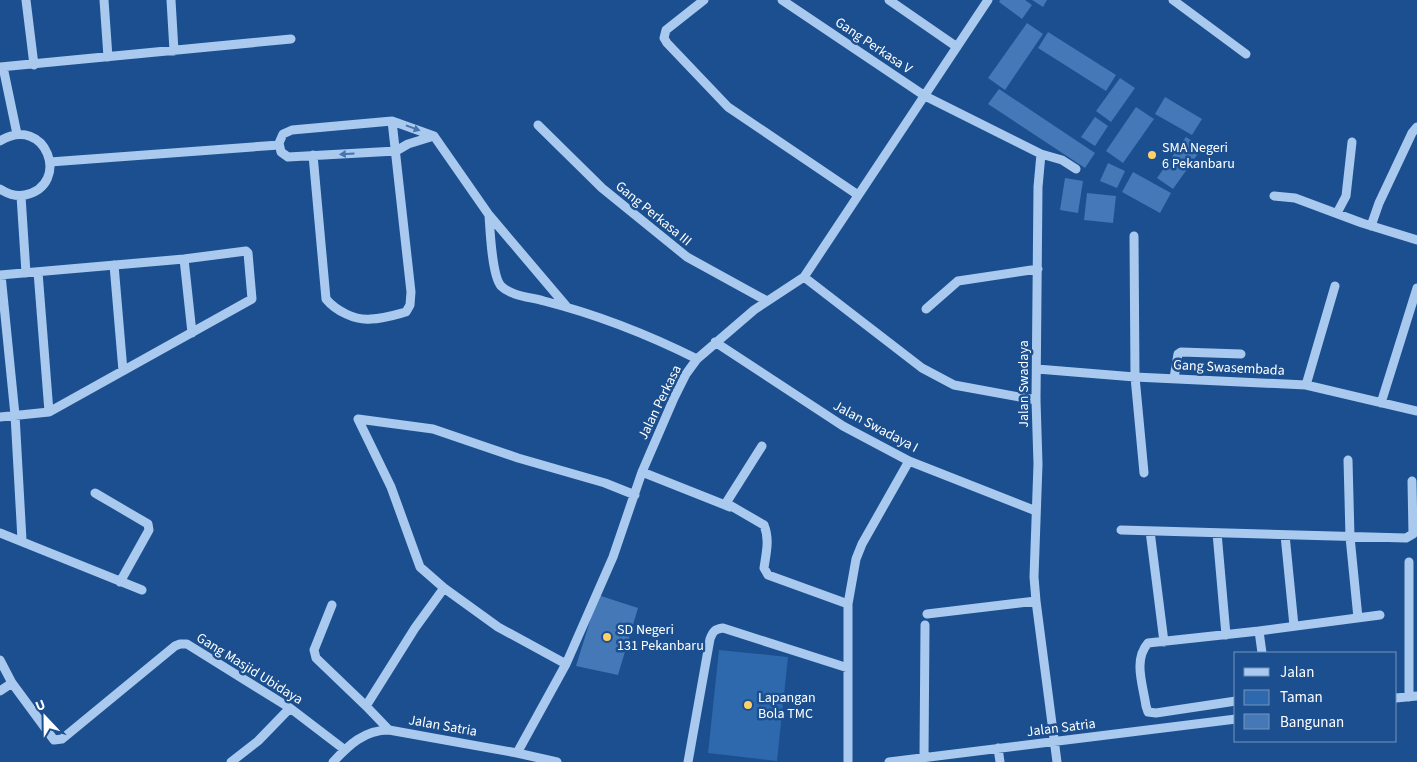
<svg xmlns="http://www.w3.org/2000/svg" width="1417" height="762" font-family="'Source Sans 3',sans-serif">
	<style>
		.green { fill: #2e69ad }
		.building { fill: #4478b7 }
		.lines { fill: none; stroke-linecap: round; stroke-linejoin: round }
		.minor { stroke: #a9c9ee; stroke-width: 9 }
		.oneway { fill: #4674ac }
		.poi-dot { fill: #ffd166; stroke: #1b4f8f; stroke-width: 2 }
		.labels { text-anchor: middle; stroke-width: 5; stroke-linejoin: round; paint-order: stroke }
		.street-label { font-size: 14px; fill: #fff; stroke: #1b4f8f }
		.poi-label { font-size: 14px; fill: #fff; stroke: #1b4f8f; text-anchor: start }
	</style>
	<rect width="100%" height="100%" fill="#1b4f8f"/>
	<path class="green" d="M719 650 788 657 777 761 708 753Z"/>
	<path class="building" d="M1000 0H1025L1032 5 1022 19 999 2Z
		M1032 0H1047L1043 7Z
		M1027 23 1043 34 1005 90 988 78Z
		M1048 32 1116 75 1106 91 1038 48Z
		M1120 78 1135 88 1111 122 1096 111Z
		M999 89 1095 153 1085 168 988 104Z
		M1165 97 1202 119 1192 135 1155 114Z
		M1136 107 1154 119 1123 163 1106 151Z
		M1095 117 1108 126 1095 146 1081 137Z
		M1186 137 1202 148 1173 189 1157 178Z
		M1108 163 1125 171 1117 188 1100 181Z
		M1133 172 1171 193 1160 213 1122 192Z
		M1065 178 1083 181 1078 213 1060 210Z
		M1087 193 1116 196 1113 223 1084 220Z
		M598 595 638 608 618 675 576 666Z"/>
	<g class="lines">
		<path class="minor" d="M26 0 34 65
			M104 0 108 57
			M171 0 174 51
			M704 0 666 30 664 38 667 43 728 107 858 195
			M782 0 925 96 1041 154 1038 187 1036 400 1038 464 1034 577 1036 601 1057 762
			M889 0 957 47
			M1173 0 1246 54
			M0 67 291 39
			M3 67 17 134
			M538 125 602 188 687 257 767 301
			M434 136 408 144 396 151 288 157 281 152 279 143 283 134 292 130 392 121 434 136 489 215 567 307
			M0 141C46 113 72 185 25 195 16 197 8 194 0 189
			M1041 154 1062 160 1076 169
			M313 155 326 299C336 311 356 321 371 319 383 319 395 315 406 312L410 305 411 292 392 121
			M50 162 279 145
			M21 196 26 273
			M1274 196 1295 198 1362 223 1417 240
			M1337 213 1346 196 1352 142
			M489 215C490 230 492 276 501 286 511 296 530 297 544 301 595 314 649 335 697 359
			M1371 226 1379 203 1412 133 1417 127
			M1134 236 1135 377 1144 473
			M184 259 192 333
			M114 265 123 371
			M38 272 49 412
			M0 275 184 259 246 251 248 253 252 299 49 412 0 417
			M1 275 15 415 22 540
			M804 277 922 368 954 385 1036 400
			M926 309 958 281 1038 269
			M715 342 843 426 909 461 1036 511
			M1037 369 1135 377 1306 385 1417 411
			M1174 378 1178 354 1181 352 1241 354
			M1306 385 1335 286
			M1381 403 1417 288
			M358 419 391 487 420 567 444 588 498 627 566 664
			M358 419 433 429 518 458 605 483 635 495
			M762 446 726 503 764 525C770 540 766 553 764 568L768 575 848 604
			M1348 460 1350 537 1358 618
			M642 472 730 507
			M95 493 148 524 149 530 120 582
			M1121 530 1406 538 1413 534 1412 481
			M1150 531 1164 642
			M0 533 142 590
			M1217 533 1226 635
			M1285 535 1294 626
			M1409 562V697
			M332 605 314 650 316 658 366 706
			M927 614 1036 601
			M1259 631 1380 615
			M0 660 12 683 54 740 62 739 175 646 180 644H187L290 708 345 750
			M0 691 12 683
			M1396 698 1417 696
			M1236 701 1156 713 1148 712 1146 706C1143 685 1133 660 1148 643L1259 631 1262 653
			M389 730 366 706 415 628 444 588
			M998 748 1000 762
			M517 753 566 664 613 557 642 472 674 398 686 374 697 359 754 310 804 277 988 0
			M924 757 925 625
			M231 762 258 741 290 708
			M333 762C349 745 364 730 389 730L517 753 557 762
			M688 762 710 639C713 631 715 629 723 628L848 668
			M848 762V604L856 559 862 544 909 461
			M889 762 1236 719"/>
	</g>
	<defs><path id="oneway-solid" d="M-6-.8H1V-3.2L6.5 0L1 3.2V.8H-6Z" transform="scale(1.25)"/></defs>
	<g class="oneway">
		<use href="#oneway-solid" transform="translate(413 128) rotate(20)"/>
		<use href="#oneway-solid" transform="translate(347 154) rotate(177)"/>
	</g>
	<g class="poi-dot">
		<circle cx="1152" cy="155" r="5"/>
		<circle cx="607" cy="637" r="5"/>
		<circle cx="748" cy="705" r="5"/>
	</g>
	<g class="labels">
		<g class="street-label">
			<text transform="translate(874 45) rotate(34)" y="5">Gang Perkasa V</text>
			<text transform="translate(654 213) rotate(39)" y="5">Gang Perkasa III</text>
			<text transform="translate(1229 367) rotate(3)" y="5">Gang Swasembada</text>
			<text transform="translate(1023 384) rotate(-90)" y="5">Jalan Swadaya</text>
			<text transform="translate(659 402) rotate(-64)" y="5">Jalan Perkasa</text>
			<text transform="translate(876 426) rotate(28)" y="5">Jalan Swadaya I</text>
			<text transform="translate(250 668) rotate(32)" y="5">Gang Masjid Ubidaya</text>
			<text transform="translate(443 725) rotate(10)" y="5">Jalan Satria</text>
			<text transform="translate(1061 727) rotate(-7)" y="5">Jalan Satria</text>
		</g>
		<g class="poi-label">
			<text x="1162" y="152">SMA Negeri<tspan x="1162" dy="16">6 Pekanbaru</tspan></text>
			<text x="617" y="634">SD Negeri<tspan x="617" dy="16">131 Pekanbaru</tspan></text>
			<text x="758" y="702">Lapangan<tspan x="758" dy="16">Bola TMC</tspan></text>
		</g>
	</g>
	<rect x="1234" y="652" width="162" height="90" fill="#1b4f8f" stroke="#7695bc"/>
	<rect x="1244" y="668" width="25" height="8" fill="#a9c9ee" stroke="#7695bc"/>
	<text x="1280" y="677" font-size="15" fill="#ffffff">Jalan</text>
	<rect x="1244" y="690" width="25" height="15" fill="#2e69ad" stroke="#7695bc"/>
	<text x="1280" y="702" font-size="15" fill="#ffffff">Taman</text>
	<rect x="1244" y="714" width="25" height="15" fill="#4478b7" stroke="#7695bc"/>
	<text x="1280" y="727" font-size="15" fill="#ffffff">Bangunan</text>
	<g transform="translate(45 717) rotate(338)" stroke="#1b4f8f" stroke-width="4" paint-order="stroke">
	<path d="M0-4L9 19L0 12L-9 19Z" fill="#ffffff"/>
	<text y="-8" font-size="14" font-weight="bold" text-anchor="middle" fill="#ffffff">U</text>
	</g>
</svg>
